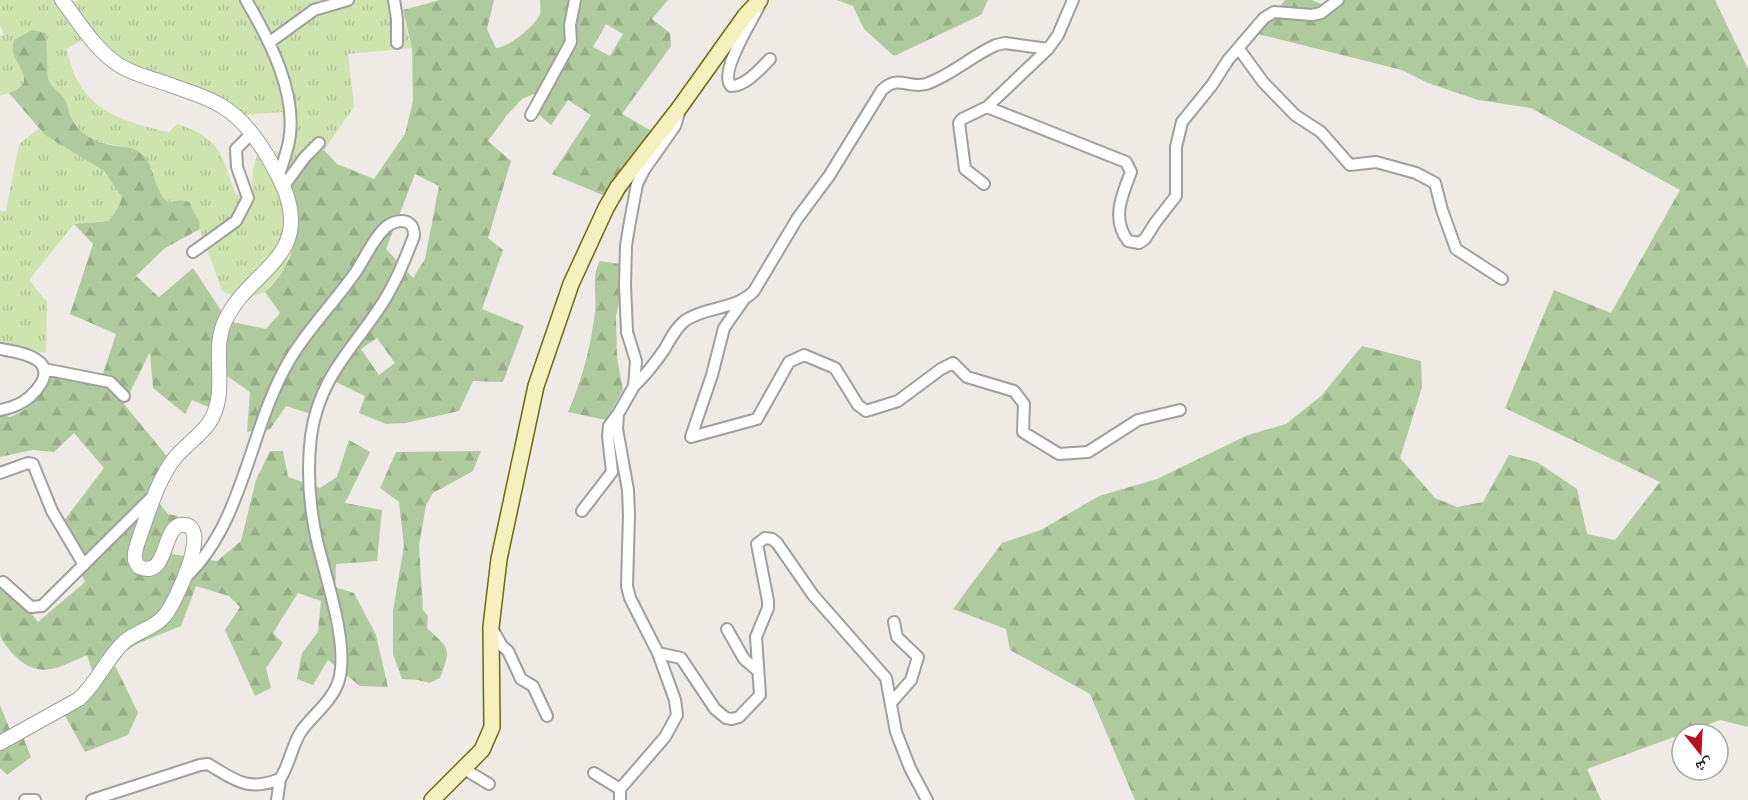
<svg xmlns="http://www.w3.org/2000/svg" width="1748" height="800" font-family="Commissioner,'Noto Naskh Arabic',sans-serif">
	<style>
		.grass { fill: url(#grass-tufts); fill-rule: evenodd }
		.forest { fill: url(#forest-firs); fill-rule: evenodd }
		.lines { fill: none; stroke-linecap: round; stroke-linejoin: round }
		.minor-casing { stroke: #9f9f9f; stroke-width: 14 }
		.tertiary-casing { stroke: #9f9f9f; stroke-width: 16 }
		.secondary-casing { stroke: #6a6b0f; stroke-width: 18 }
		.minor { stroke: #fff; stroke-width: 10 }
		.tertiary { stroke: #fff; stroke-width: 14 }
		.secondary { stroke: #f4f1be; stroke-width: 15 }
	</style>
	<defs>
		<pattern id="grass-tufts" width="24" height="20" patternUnits="userSpaceOnUse" patternTransform="scale(1.5)"><rect width="24" height="20" fill="#cee4af"/><path d="M3 7l-1-3M5 7V3M7 7l1-3M15 17l-1-3M17 17v-4M19 17l1-3" fill="none" stroke="#b0c396"/></pattern>
		<pattern id="forest-firs" width="22" height="20" patternUnits="userSpaceOnUse" patternTransform="scale(1.5)"><rect width="22" height="20" fill="#afca9d"/><path d="M5 1l3.5 6h-7zM16 11l3.5 6h-7z" fill="#96ad87"/></pattern>
	</defs>
	<rect width="100%" height="100%" fill="#eeeae5"/>
	<path class="grass" d="M0 0H67L71 3 78 0H398L412 48 348 54 354 107 324 150 312 156 293 178 289 194 294 238 285 268 265 292 241 300 222 291 200 229 199 221 189 202 182 200 168 202 158 192 152 169 138 151 93 140 81 134 56 90 50 86 48 79 46 33 19 63C31 85 20 90 0 96V36L4 35 0 25ZM90 36 128 68 241 115 282 112 289 151 258 152 253 169 252 192 236 195C221 154 222 139 177 124L169 132C136 125 99 116 80 85 73 75 70 60 66 49Z
		M38 129 104 171 122 197C121 203 114 215 109 221L74 224 29 280 47 302 46 353 0 345V211H6L19 144Z"/>
	<path class="forest" d="M440 0H494L487 29 496 48C507 48 536 26 540 14 541 11 540 4 540 0H668L652 19 670 33 671 46 622 114 660 136 620 202 552 174 591 115 568 100 551 125 538 114 544 90 522 99 507 115 488 141 511 161 488 238 503 250 482 309 524 326 503 382 473 381 459 411 406 423 386 424 359 413 365 396 336 382 320 417 286 406 270 429 247 432 250 392 227 376 218 411 192 400 185 414 153 388 150 352 124 404 175 466 157 500 168 514 178 516 172 554 217 561 241 541 256 480 270 451H283L288 477 320 488 337 477 349 440 370 452 345 503 382 510 377 561 336 564 335 587 354 593 376 635 388 687 360 686 328 660 313 685 297 679 302 653 318 632 321 601 298 593 273 633 283 643 266 668 271 688 255 696 225 630 240 607 229 596 196 586 181 626 139 643 112 659 138 713 128 735 85 752 63 712 96 683 87 655C58 668 38 681 12 653 8 647 1 641 0 634 0 619 0 602 0 587L18 596 38 622 85 582 60 526 104 468 74 433 54 452 32 450 0 457V414L10 417C33 408 46 392 51 368L103 374 116 334 70 314 93 244 74 224 109 221C114 215 121 203 122 197L104 171 45 135 9 93C36 82 20 72 14 55 12 50 13 45 14 40L32 30 46 33 48 79C51 88 60 91 65 100 68 105 68 112 71 117 79 134 93 141 111 145 119 147 131 147 138 151 157 163 151 189 168 202L182 200 189 202 199 221 200 229 165 248 136 276 159 297 193 268 228 321 266 329 280 313 265 292C280 278 292 260 294 239 296 208 279 195 302 168 309 160 314 154 324 150L337 164 374 179 405 134 413 101 412 48 403 10ZM606 24 623 34 610 56 593 47ZM415 174 439 186 425 259 413 278 386 249ZM377 338 395 363 379 375 361 349Z
		M837 0H988L981 15 894 56 864 29 853 6Z
		M1285 0H1311L1324 5 1339 0H1715L1748 69V727L1720 720 1587 769 1601 800H1135L1090 694 1010 650 1006 629 953 609 1002 543 1041 530 1099 496 1157 479 1248 435 1286 424 1321 396 1362 346 1421 361 1422 387 1400 458 1435 498 1457 507 1483 502 1509 455 1537 462 1577 489 1587 534 1615 540 1660 482 1505 408 1554 290 1611 313 1680 190 1531 108 1478 100 1428 83 1402 70 1258 34Z
		M600 261 627 265 616 316 617 357 623 390 606 420 568 412C582 380 591 346 595 312 597 294 591 276 600 261Z
		M481 451 473 471 433 493 426 505 419 546 423 610 428 616 427 628C449 649 452 647 440 678L429 683 418 680 402 679 393 654V611L404 546 399 502 380 488 396 452Z
		M0 705 14 740 23 737 31 757 7 775 0 768Z"/>
	<g class="lines">
		<g class="minor-casing">
			<path id="minor" d="M246 0C269 39 298 94 289 141 287 153 282 166 278 177
				M394 0 397 19V43
				M759 6C752 21 718 73 731 86 746 86 760 69 770 59
				M270 42 314 10 348 0
				M1239 49 1263 82 1295 115 1321 132 1350 165 1376 162 1416 173 1435 183 1442 210 1456 249 1502 279
				M987 107 1126 162 1131 172C1122 195 1111 219 1128 241L1139 243 1145 239 1155 223 1176 196V147L1182 122 1212 85 1228 60 1264 18 1274 12 1312 15 1321 13 1338 0
				M531 115 571 42 570 25 575 0
				M984 184 965 169 959 123 962 119 987 107 1048 49 1058 35 1073 0
				M283 187 305 157 319 143
				M193 252 236 221 248 198 237 167 236 149 252 133
				M745 298 724 328 712 375 691 437 757 419 789 362 804 355 835 368 858 405 866 411 898 401 941 369 953 363 967 377 1014 391 1024 404 1023 432 1059 454 1088 452 1138 420 1180 410
				M0 349C11 351 27 353 37 360 57 373 32 398 19 404 13 407 6 409 0 410
				M44 369 110 382 124 396
				M634 386C646 375 655 363 664 350 670 340 676 327 686 320 707 306 736 310 754 291L797 219 829 176 882 90C899 74 907 89 926 84 952 75 971 56 996 45L1005 43 1048 49
				M0 473 28 463 33 464 52 511 84 565
				M582 511 612 472 608 436 609 426 618 414
				M3 582 31 607 42 606 153 496
				M727 629 744 659 758 671
				M493 630 502 646 508 651 521 679 533 686 547 716
				M658 653 681 658 715 709 726 718 732 719 739 717 760 695 756 637 768 608V601L757 544 765 538 772 539 777 543 813 595 886 678 896 732 910 768 927 800
				M891 703 911 680 918 657 897 637 894 622
				M464 769 489 784
				M594 773 620 789
				M25 800H35
				M92 800 200 765 208 764C235 780 247 792 280 779 290 764 292 744 302 730 314 714 331 702 338 683 351 646 324 574 316 536 309 503 307 470 311 436 319 380 348 354 378 310 394 287 404 262 414 236 414 232 414 227 410 224 403 218 391 222 385 228 372 240 365 259 355 273 334 303 307 330 289 361 249 429 244 523 185 578
				M277 800 280 779
				M620 800V789L665 737 677 715 675 700 658 653 630 598 627 586 629 515 628 490 617 429 618 414 634 386 636 361 627 332 625 285 626 246 629 227 637 184 644 170 675 126 679 113"/>
		</g>
		<g class="tertiary-casing">
			<path id="tertiary" d="M0 743 79 699C97 683 106 659 124 642 137 631 156 628 166 614 175 602 211 528 185 525 160 521 171 580 139 567 136 563 134 560 135 555 135 548 139 540 141 533 150 508 158 480 174 459 184 446 200 436 209 423 230 392 210 353 225 321 248 270 314 258 283 186 269 156 249 121 220 105 203 95 183 90 165 83 150 78 132 74 119 65 95 50 79 22 62 0"/>
		</g>
		<g class="secondary-casing">
			<path id="secondary" d="M432 800 482 750 492 727 491 627 499 559 536 386 571 284 606 208 618 187 680 107 745 16 760 0"/>
		</g>
		<use href="#minor" class="minor"/>
		<use href="#tertiary" class="tertiary"/>
		<use href="#secondary" class="secondary"/>
	</g>
	<g transform="translate(1700 752) rotate(162)"><circle r="28" fill="#ffffff" stroke="#a5a5a5" stroke-width="1.5"/>
	<path d="M0-4.5L10 22L0 15L-10 22Z" fill="#ba1222"/>
	<text y="-9" font-size="16" font-weight="bold" text-anchor="middle" fill="#1e1e1e">ش</text>
	</g>
</svg>
